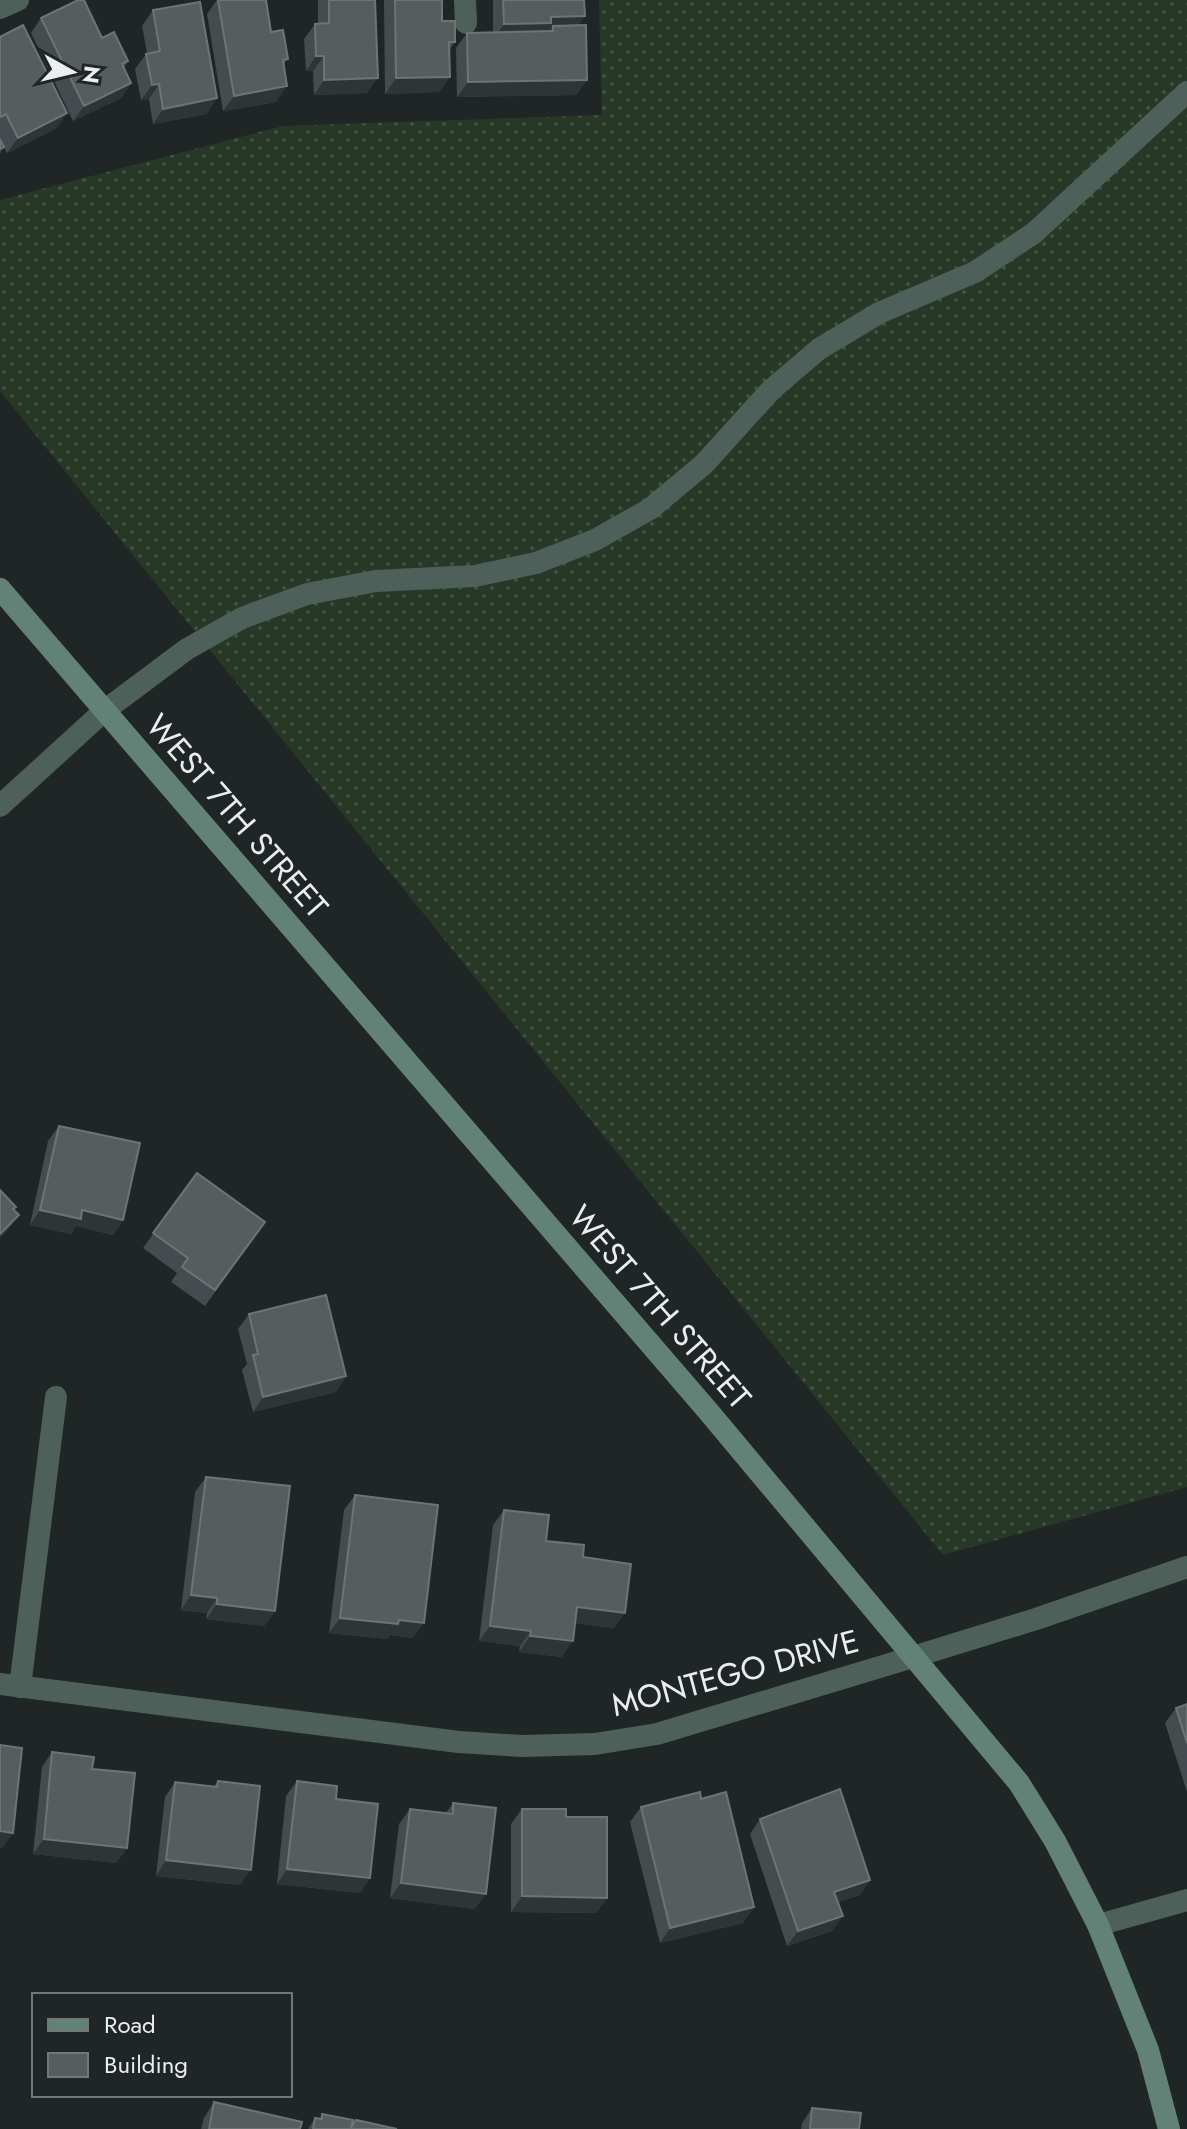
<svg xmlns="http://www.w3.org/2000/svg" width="1187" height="2129" font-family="Jost,sans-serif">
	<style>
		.grass { fill: url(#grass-dots) }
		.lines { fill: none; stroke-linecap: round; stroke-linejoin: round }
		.service { stroke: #4d615a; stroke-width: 22 }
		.minor { stroke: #4d615a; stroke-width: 22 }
		.tertiary { stroke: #4d615a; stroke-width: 22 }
		.secondary { stroke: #638277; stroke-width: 22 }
		.wall { fill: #454b4e }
		.shaded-wall { fill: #2f3537 }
		.building { fill: #575d5f; stroke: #6e7476; stroke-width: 2 }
		.labels { text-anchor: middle; stroke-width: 6; stroke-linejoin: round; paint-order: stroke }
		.street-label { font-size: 32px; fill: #eaeeee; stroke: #202626 }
	</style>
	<defs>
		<pattern id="grass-dots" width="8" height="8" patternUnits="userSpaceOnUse" patternTransform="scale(2)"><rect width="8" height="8" fill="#273827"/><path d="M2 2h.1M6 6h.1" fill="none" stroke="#465547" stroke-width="1.8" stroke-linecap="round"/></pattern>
	</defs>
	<rect width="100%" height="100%" fill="#202626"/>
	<path class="grass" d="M599 0H1187V1487L943 1555 0 391V200L283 126 602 115Z"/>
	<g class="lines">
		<path class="service" d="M465 0 466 23
			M0 8 18 0
			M104 711 187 649 242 618 307 594 376 581 475 576 536 563 595 540 650 509 704 464 771 390 819 349 879 313 975 272 1034 233 1187 92"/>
		<path class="minor" d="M0 806 104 711
			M0 1684 459 1742 522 1746 595 1744 657 1734 913 1657
			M20 1687 56 1397
			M1098 1925 1187 1900"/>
		<path class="tertiary" d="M913 1657 1036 1619 1187 1567"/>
		<path class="secondary" d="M0 589 708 1411 1019 1783 1055 1841 1098 1925 1148 2050 1169 2129"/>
	</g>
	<path class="wall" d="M217 0H266L271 32 288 59 283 65 276 102 223 111 207 14Z
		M318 0H375L367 93 314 95 313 71H306L304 39 315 24H318Z
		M384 0H442V21L455 42 449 50 450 77 439 92 385 94Z
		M493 0H584L585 16 578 25 587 80 576 95 457 97 456 48 467 33 493 32Z
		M153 10 207 114 153 124 149 99 141 100 135 69 147 53 142 26Z
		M41 18 102 38 128 61 124 68 131 83 121 98 73 121 31 33Z
		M0 37 57 128 7 153 3 146 4 147 0 153Z
		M59 1126 123 1220 113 1235 76 1226 71 1234 30 1225 48 1141Z
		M197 1173 265 1222 205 1306 171 1282 177 1273 143 1248Z
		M249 1314 346 1376 336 1392 253 1412 242 1370 247 1364 238 1329Z
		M206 1477 275 1611 264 1626 206 1619 207 1613 181 1610 195 1492Z
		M355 1495 413 1638 390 1635 387 1639 329 1633 344 1510Z
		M504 1510 546 1541 583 1557 614 1628 575 1623 562 1657 519 1652 520 1646 479 1641 493 1525Z
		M1187 1704V1792L1165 1723 1176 1708Z
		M52 1752 92 1769 127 1848 116 1863 33 1854 42 1767Z
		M218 1781 240 1885 156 1876 165 1797 175 1782 214 1786Z
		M297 1781 336 1799 370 1878 360 1893 277 1884 286 1796Z
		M701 1799 743 1923 660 1943 630 1822 641 1807Z
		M453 1803 475 1909 390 1898 399 1824 410 1809 446 1813Z
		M522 1809 566 1817 607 1898 596 1913 511 1912V1824Z
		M760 1819 870 1880 860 1895 838 1902 832 1931 787 1946 750 1834Z
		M214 2102 300 2129H201L204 2118Z
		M812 2108 859 2129H801L802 2123Z
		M322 2114 352 2125 397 2129H308L315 2118 319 2119Z"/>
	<path class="shaded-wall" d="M585 16 574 31 553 26 549 32 493 39 504 24 551 17Z
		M316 56H324L313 71H306Z
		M450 77 439 92 385 94 396 78Z
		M378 78 367 93 314 95 324 80Z
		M587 80 576 95 457 97 468 82Z
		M131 83 121 98 73 121 84 106Z
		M159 84 149 99 141 100 152 85Z
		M287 86 276 102 223 111 234 96Z
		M217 98 207 114 153 124 163 109Z
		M67 113 57 128 7 153 18 138Z
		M40 1210H82L123 1220 113 1235 76 1226 71 1234 30 1225Z
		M19 1215 8 1230 0 1238V1234Z
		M346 1376 336 1392 253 1412 263 1397Z
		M191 1595 217 1598 207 1613 181 1610Z
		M217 1604 275 1611 264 1626 206 1619Z
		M577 1607 625 1613 614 1628 566 1622Z
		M340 1618 399 1620 424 1623 413 1638 390 1635 387 1639 329 1633Z
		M490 1626 531 1631 520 1646 479 1641Z
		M530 1636 573 1641 562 1657 519 1652Z
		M0 1831 13 1833 2 1848H0Z
		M44 1839 127 1848 116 1863 33 1854Z
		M166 1860 251 1870 240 1885 156 1876Z
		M287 1869 370 1878 360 1893 277 1884Z
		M870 1880 860 1895 824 1907 834 1892Z
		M401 1883 486 1894 475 1909 390 1898Z
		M522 1896 607 1898 596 1913 511 1912Z
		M754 1907 743 1923 660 1943 670 1928Z
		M843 1916 832 1931 787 1946 798 1931Z"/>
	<path class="building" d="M78 0H84L102 38 114 32 128 61 122 64 131 83 84 106 41 18Z
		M218 0H266L271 32 283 30 288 59 283 60 287 86 234 96Z
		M329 0H375L378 78 324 80V56H316L315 24 329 23Z
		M395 0H442V21H455V42H449L450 77 396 78Z
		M503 0H584L585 16 551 17V23L504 24Z
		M200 2 217 98 163 109 159 84 152 85 146 54 160 51 153 10Z
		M23 25 67 113 18 138 6 114 1 117 0 115V37Z
		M586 25 587 80 468 82 467 33 553 31V26Z
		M0 139 4 147 0 149Z
		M59 1126 140 1143 123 1220 82 1210 81 1219 40 1210Z
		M197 1173 265 1222 215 1290 182 1267 188 1258 153 1233Z
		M0 1190 16 1207 13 1209 19 1215 0 1234Z
		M326 1295 346 1376 263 1397 253 1355 258 1354 249 1314Z
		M206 1477 290 1486 275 1611 217 1604V1598L191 1595Z
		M355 1495 438 1505 424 1623 399 1620 398 1624 340 1618Z
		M504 1510 549 1515 546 1541 584 1545 583 1557 631 1564 625 1613 577 1607 573 1641 530 1636 531 1631 490 1626Z
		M1187 1704V1743L1176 1708Z
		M0 1745 22 1748 13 1833 0 1831Z
		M52 1752 94 1757 92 1769 135 1773 127 1848 44 1839Z
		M218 1781 260 1786 251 1870 166 1860 175 1782 217 1787Z
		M297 1781 337 1786 336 1799 378 1804 370 1878 287 1869Z
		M840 1789 870 1880 834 1892 843 1916 798 1931 760 1819Z
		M700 1792 701 1799 726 1792 754 1907 670 1928 641 1807Z
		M453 1803 496 1808 486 1894 401 1883 410 1809 453 1814Z
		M522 1809H566V1817H607V1898L522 1896Z
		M214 2102 302 2122 300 2129H209Z
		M812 2108 861 2113 859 2129H810Z
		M322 2114 353 2120 351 2128 356 2120 397 2129H313L315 2118 322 2119Z"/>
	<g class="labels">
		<g class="street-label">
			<text transform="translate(237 816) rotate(49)" y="11">WEST 7TH STREET</text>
			<text transform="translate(660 1307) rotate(49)" y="11">WEST 7TH STREET</text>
			<text transform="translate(735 1673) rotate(-15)" y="11">MONTEGO DRIVE</text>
		</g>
	</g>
	<rect x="32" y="1993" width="260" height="104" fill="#202626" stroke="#717676" stroke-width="2"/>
	<rect x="48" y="2019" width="40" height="12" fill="#638277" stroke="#717676" stroke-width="2"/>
	<text x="104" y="2033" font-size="24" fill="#eaeeee">Road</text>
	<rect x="48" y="2053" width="40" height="24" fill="#575d5f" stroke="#717676" stroke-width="2"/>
	<text x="104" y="2073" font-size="24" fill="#eaeeee">Building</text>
	<g transform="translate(72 72) rotate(98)" stroke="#202626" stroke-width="6" paint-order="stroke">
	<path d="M0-6L14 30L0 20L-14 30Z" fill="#eaeeee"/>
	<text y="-12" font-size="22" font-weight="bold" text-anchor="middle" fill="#eaeeee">N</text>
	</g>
</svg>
